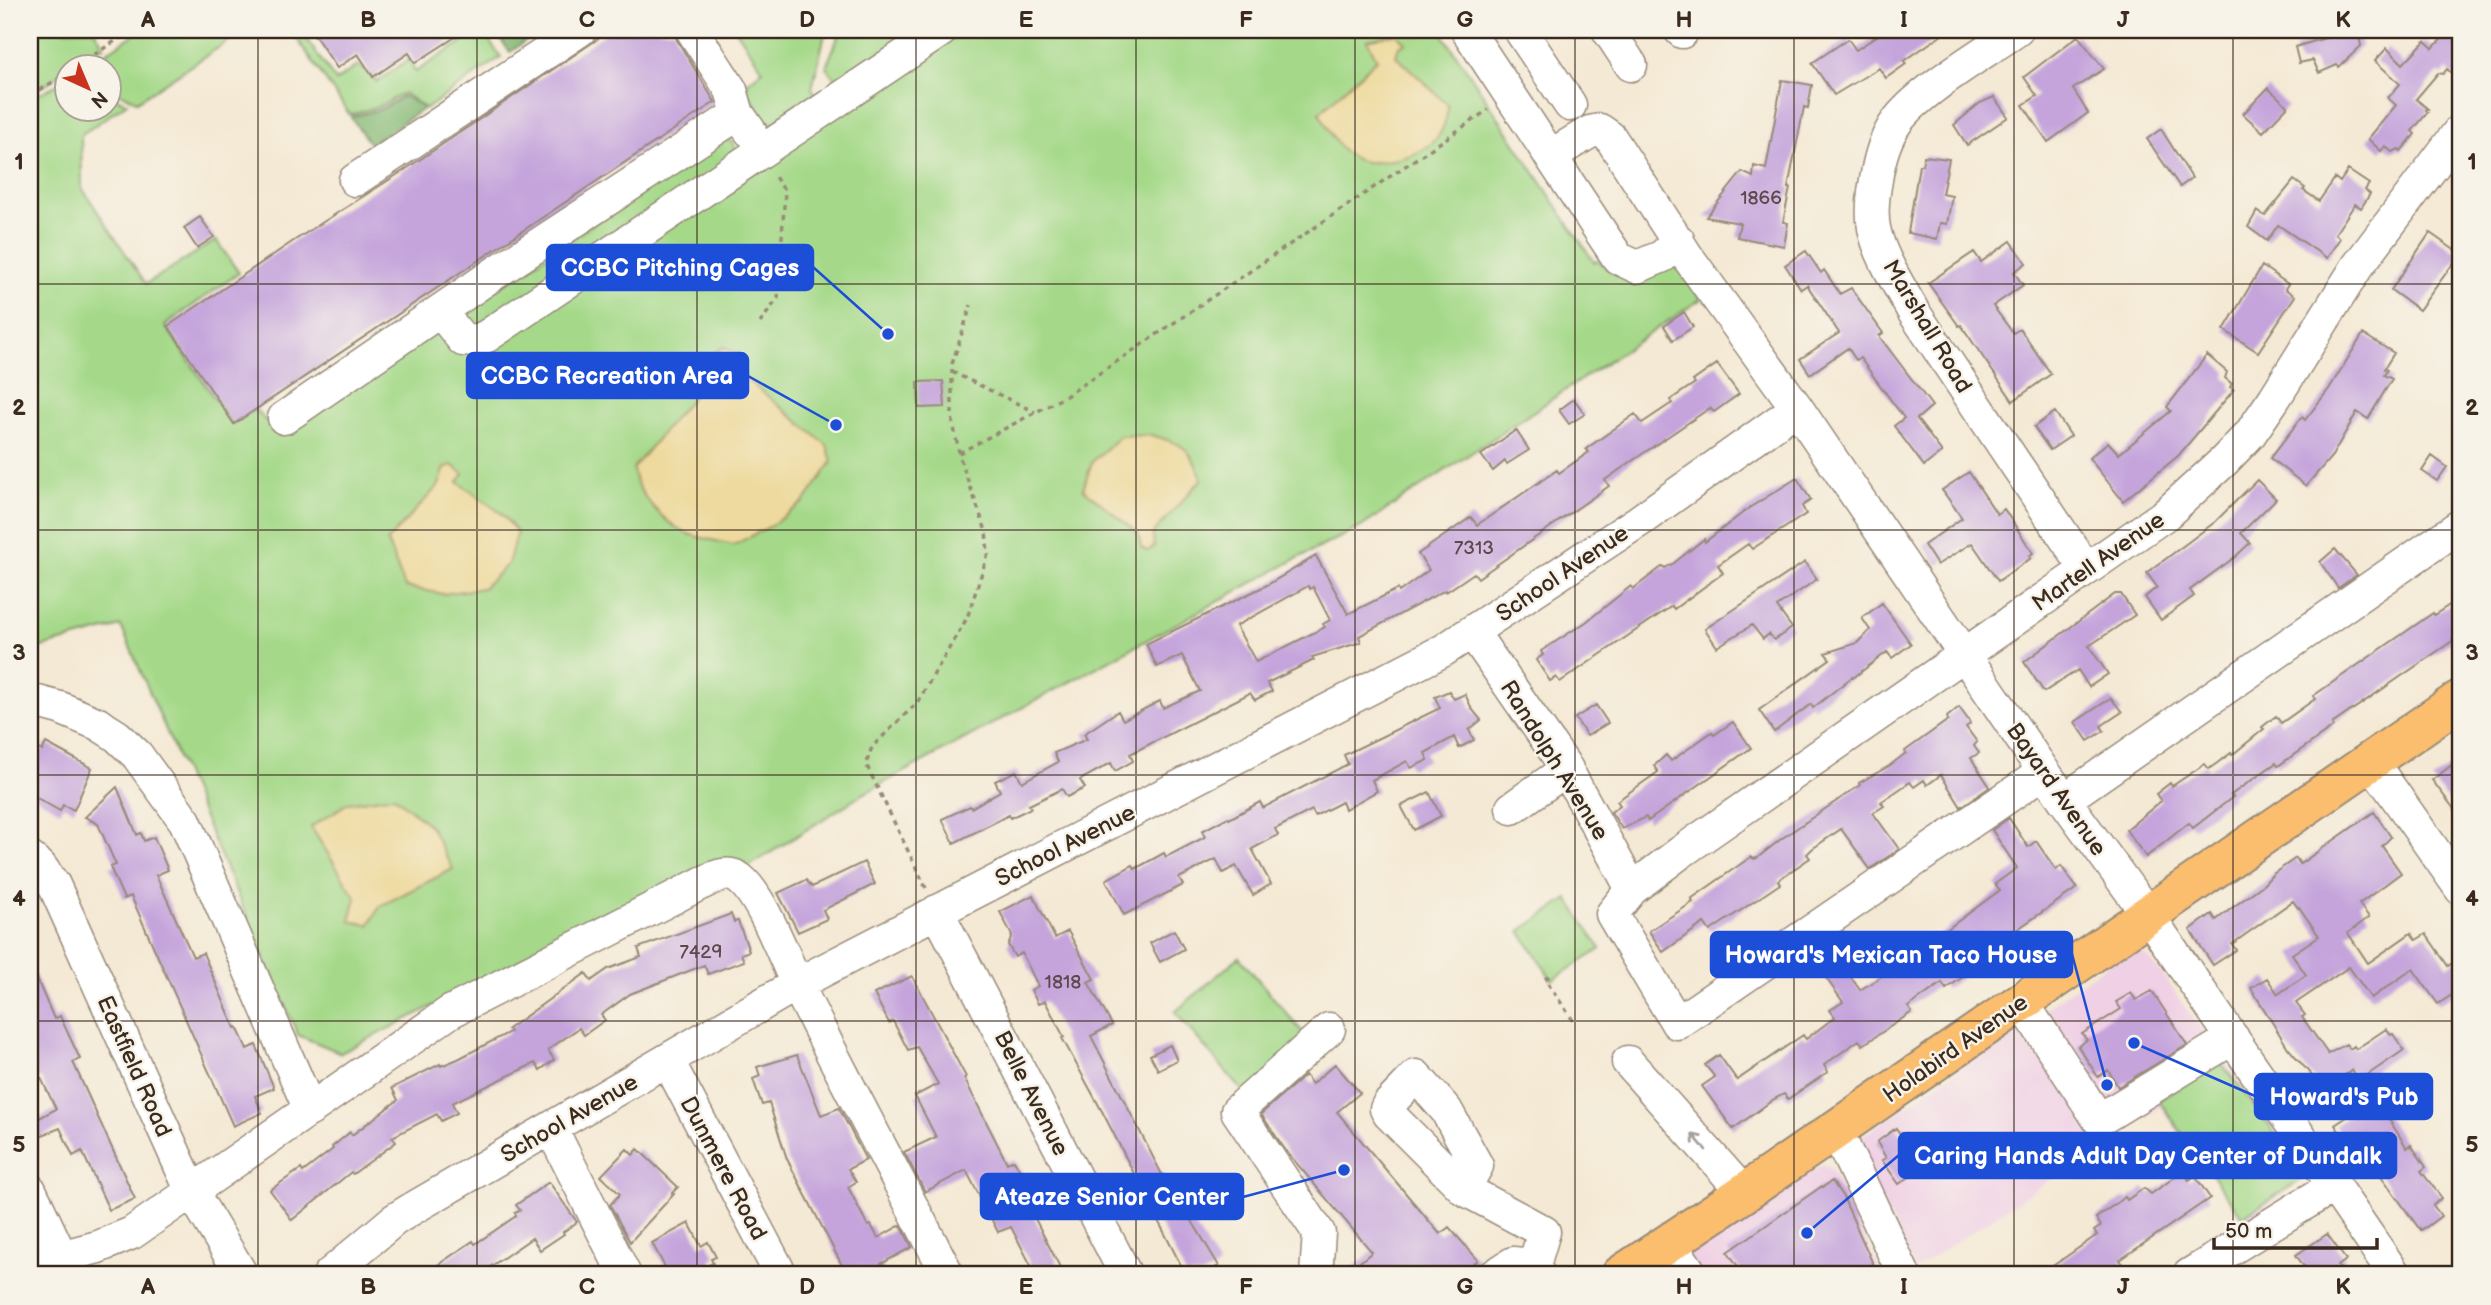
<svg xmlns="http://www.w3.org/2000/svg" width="2491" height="1305" font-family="'Balsamiq Sans',sans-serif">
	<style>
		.built { fill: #f0d0e5 }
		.green { fill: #a5d989; stroke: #708254; stroke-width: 2 }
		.forest { fill: #84b975; stroke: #60724a; stroke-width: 2 }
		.sand { fill: #eeda9e; stroke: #94825e; stroke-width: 2 }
		.building { fill: #c5a4dc; fill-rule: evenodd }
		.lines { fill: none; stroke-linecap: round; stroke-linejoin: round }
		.minor-casing { stroke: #988a79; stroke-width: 35 }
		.major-casing { stroke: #988a79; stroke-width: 42 }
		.path { stroke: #988a79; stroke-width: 3.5; stroke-dasharray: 5 5; stroke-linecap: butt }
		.minor { stroke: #fff; stroke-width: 32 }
		.major { stroke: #fbbe6e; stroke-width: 38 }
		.oneway { stroke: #a79f9a }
		.grid { fill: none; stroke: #3b2a1e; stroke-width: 2; stroke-opacity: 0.55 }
		.labels { text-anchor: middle; stroke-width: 5; stroke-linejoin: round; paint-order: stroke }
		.number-label { font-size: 19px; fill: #5e484e }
		.street-label { font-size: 23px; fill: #3b2a1e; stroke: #f7f3e8 }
		.leader { fill: none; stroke: #1d4ed8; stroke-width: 2.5 }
		.callout-dot { fill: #1d4ed8; stroke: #f7f3e8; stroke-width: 2.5 }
		.callout { fill: #1d4ed8; stroke: #1d4ed8; stroke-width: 2.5 }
		.callout-label { font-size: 24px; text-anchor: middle; font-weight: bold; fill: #fff }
		.neatline { fill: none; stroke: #3b2a1e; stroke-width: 2.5 }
		.grid-label { font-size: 23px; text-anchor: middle; font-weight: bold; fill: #3b2a1e }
	</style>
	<rect width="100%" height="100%" fill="#f7f3e8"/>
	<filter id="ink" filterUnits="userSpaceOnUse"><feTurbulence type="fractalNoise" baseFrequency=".0143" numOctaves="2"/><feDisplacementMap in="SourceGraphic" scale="14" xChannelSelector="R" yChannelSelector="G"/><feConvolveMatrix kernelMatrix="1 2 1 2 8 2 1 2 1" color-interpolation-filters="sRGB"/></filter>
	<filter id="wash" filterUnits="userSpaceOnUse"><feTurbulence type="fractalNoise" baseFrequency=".00686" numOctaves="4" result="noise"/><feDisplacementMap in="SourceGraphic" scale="28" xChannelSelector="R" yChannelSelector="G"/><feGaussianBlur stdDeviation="1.57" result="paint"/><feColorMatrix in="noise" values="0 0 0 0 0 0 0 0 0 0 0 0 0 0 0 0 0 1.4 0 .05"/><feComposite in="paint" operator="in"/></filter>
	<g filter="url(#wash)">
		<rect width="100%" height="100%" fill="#f4e9d4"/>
		<path class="built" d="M2129 950H2140L2161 973 2307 1176 2244 1221 2160 1107 1915 1269 1857 1149 1860 1138Z
			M1823 1164 1832 1170 1882 1275H1664L1663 1272Z"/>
		<path class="green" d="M30 30H94L104 46 73 66H66V71L38 89 30 91Z
			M141 30H228L233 38 137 101 109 88 108 66H86Z
			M297 30H300L336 81 358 65 377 82 409 59 415 72 481 30 501 57 426 109 404 93 380 106 350 115 293 33Z
			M736 30H826L812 88 818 99 780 125 768 122 745 89 747 83 763 70Z
			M841 30 856 32 859 30H923L840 85 826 67Z
			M950 30H1440L1594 262 1598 260C1624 288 1641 277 1672 264L1679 267 1701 299 1361 527 1296 559 863 794 746 868 591 925 341 1053 298 1035 121 626 30 650V98L60 83H66V108H108L109 95 127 103 81 135 82 188 146 284 216 240 239 273 165 325 232 424 250 412 257 411 265 420 279 424 432 332 465 318 468 308 724 136 734 144V156Z
			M1568 899 1601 949 1552 980 1520 931Z
			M1239 957 1310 1041 1246 1095 1175 1012Z
			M2218 1059 2299 1165V1181L2242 1217 2159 1101Z"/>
		<path class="forest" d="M494 30H540L510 52Z
			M404 96 424 108 370 144 351 117 381 109Z"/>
		<path class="sand" d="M1396 34 1406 43 1399 46 1396 56 1448 105C1446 141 1424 154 1392 160 1374 163 1361 165 1346 153 1335 145 1326 124 1319 113L1377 59 1367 40Z
			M724 347 740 355 739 373 827 445 832 462 804 502 769 527 734 545C719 541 701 539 686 533 665 523 634 492 633 468L709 377C708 361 710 354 724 347Z
			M1151 435C1185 445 1189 446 1202 479L1153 533 1154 547 1148 551 1141 548 1138 533 1083 489 1092 462 1120 436Z
			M452 465 464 474 458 482 501 513 517 532 508 564 483 588 443 594 405 587 387 541 439 485 445 468Z
			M394 796 430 826 453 869 380 906 369 925 350 921 356 898 311 827 348 803Z"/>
		<g id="blocks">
			<path class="building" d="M311 30H466L415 63 409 53 373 77 358 54 337 68Z
				M611 30H674L677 40 715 102 234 424 168 326 295 240 403 171Z
				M1886 30H1949L1904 61 1906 64 1886 78 1879 68 1834 95 1812 63 1848 39 1856 50Z
				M2352 30H2358L2361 46 2339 67 2337 65 2319 73 2313 60 2299 63 2295 47Z
				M2450 30H2461V82L2447 69 2443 74 2438 73 2416 99 2428 109 2426 110 2428 112 2412 131 2415 134 2401 151 2399 149 2392 152 2385 146 2381 151 2368 139 2396 105 2388 98 2400 84 2375 61 2387 48 2403 64 2425 41 2433 48Z
				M2078 36 2104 69 2073 89 2088 113 2048 142 2023 105 2037 96 2024 77Z
				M1782 80 1812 85 1808 108 1804 107 1788 188H1790L1783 222 1788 223 1784 246 1737 237 1740 223 1706 217 1742 172 1753 177 1754 166 1766 169Z
				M2268 88 2288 106 2263 132 2243 114Z
				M1994 97 2008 117 1967 145 1954 125 1980 103Z
				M2161 129 2192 178 2180 187 2147 139Z
				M1924 156 1949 159 1942 194 1952 196 1947 224 1940 223 1937 239 1908 233 1919 165H1922Z
				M2348 170 2369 184 2365 190 2370 194 2361 208 2355 204 2335 234 2340 238 2327 258 2278 225 2267 241 2248 227 2257 211 2265 216 2294 180 2305 188 2303 190 2319 201 2335 178 2340 182Z
				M200 217 214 237 197 248 184 228Z
				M2430 233 2460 254 2419 310 2391 290Z
				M2011 241 2026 263 2014 272 2023 285 1993 306 2013 333 2020 329 2051 374 2013 401 1961 325 1959 326 1928 283 1974 252 1981 262Z
				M1806 251 1821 273 1824 270 1840 294 1851 288 1883 333 1879 336 1932 406 1917 419 1942 452 1924 466 1894 426 1904 418 1860 358 1856 360 1848 348 1810 374 1800 359 1839 333 1807 285 1801 289 1785 265Z
				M2262 266 2288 284 2285 289 2295 296 2258 352 2224 330Z
				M1684 312 1693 327 1673 340 1664 326Z
				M2363 334 2394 353 2384 369 2387 370 2384 375 2392 379 2368 419 2357 412 2332 456 2306 486 2270 458 2302 417 2305 420 2329 389Z
				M2207 355 2227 372 2225 378 2232 384 2230 387 2234 390 2232 392 2178 456 2123 501 2089 458 2108 442 2119 454 2171 411 2167 407Z
				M1717 364 1739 394 1714 412 1710 408 1632 461 1605 480 1609 486 1478 578 1474 573 1446 592 1445 590 1359 636 1361 642 1312 657 1314 660 1267 683 1272 691 1255 700 1250 693 1130 754 1133 761 1115 771 1111 763 1080 780 1085 788 1067 797 1062 789 1029 805 1031 808 1010 818 1009 815 954 843 942 819 970 806 971 808 1000 791 995 781 1016 771 1022 782 1058 762 1054 753 1087 739 1084 734 1118 711 1123 720 1160 701 1163 708 1200 691 1182 655 1157 667 1146 644 1267 585 1316 556 1348 614 1398 589 1399 592 1429 570 1418 554 1471 517 1477 525 1557 470 1559 473 1589 452 1586 449 1635 414 1642 423 1672 403 1670 400 1695 383 1693 381ZM1308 586 1310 589 1313 587 1330 620 1323 624 1325 627 1256 662 1236 626Z
				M943 381 945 407 919 408 918 382Z
				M1574 399 1585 414 1569 424 1559 410Z
				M2055 412 2071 436 2050 450 2034 427Z
				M1516 430 1529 450 1507 464 1505 461 1493 471 1481 455Z
				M2432 456 2447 467 2437 481 2422 471Z
				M1969 472 1997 514 2004 509 2033 553 2029 556 2031 558 1998 581 1972 543 1937 565 1924 545 1962 518 1942 490Z
				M1797 478 1811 500 1802 506 1806 514 1752 549 1748 544 1718 565 1723 573 1674 609 1672 606 1560 682 1556 677 1550 681 1536 660 1543 655 1541 651 1586 622 1631 586 1633 589 1663 566 1665 568 1674 563 1704 539 1705 542 1749 508Z
				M2257 480 2276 499 2241 533 2250 543 2235 557 2190 590 2194 596 2161 620 2145 597 2157 587 2147 573 2215 522Z
				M2335 549 2357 575 2338 588 2320 562Z
				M1805 562 1817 579 1777 607 1792 628 1774 640 1769 634 1763 639 1752 625 1717 647 1705 629Z
				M2115 594H2121L2135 615 2089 646 2108 674 2089 687 2078 670 2044 692 2024 662Z
				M2454 602 2461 612V635L2332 724 2333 727 2278 766 2276 763 2231 795 2233 797 2193 828 2189 823 2146 857 2126 830 2161 801 2156 794 2170 783 2172 786 2205 764 2209 769 2231 753 2232 755 2264 729 2262 727 2276 716 2281 723 2315 699 2313 696 2433 613 2434 615Z
				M1882 603 1911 644 1892 658 1887 652 1853 678 1852 677 1813 708 1811 704 1774 732 1759 710 1830 659 1825 653 1857 643 1870 630 1862 618Z
				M1449 691 1454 699 1465 694 1472 709 1481 720 1469 730 1474 740 1459 748 1454 737 1425 753 1428 760 1411 768 1407 761 1372 780 1377 791 1345 809 1342 802 1315 816 1312 810 1275 829 1278 835 1252 849 1271 884 1253 895 1236 866 1223 873 1216 859 1179 878 1183 885 1124 915 1106 880 1133 865 1135 869 1164 853 1166 857 1205 837 1202 831 1228 817 1229 819 1260 802 1263 808 1348 764 1344 755 1440 708 1435 697Z
				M2111 698 2122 712 2101 726 2104 731 2088 741 2075 722Z
				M1596 705 1608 723 1587 736 1575 718Z
				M1959 707 1969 721 1970 724 1966 727 1977 742 1974 746 1979 753 1971 758 1990 787 1961 807 1941 775 1927 785 1924 780 1914 787 1910 782 1881 802 1884 806 1873 813 1899 849 1870 869 1841 829 1812 849 1807 854 1810 858 1778 880 1780 884 1710 931 1704 923 1663 952 1649 931 1693 902 1691 899 1745 861 1751 857 1754 859 1757 858 1781 839 1860 785 1859 783 1889 766 1906 753 1905 751 1948 720 1947 717Z
				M1733 722 1751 748 1648 821 1646 817 1622 829 1611 812 1620 805 1617 801 1658 772 1654 766 1666 755 1671 761 1712 732 1714 735Z
				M46 743 92 768 74 810 63 805 60 811 30 794V744L42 751Z
				M2452 765 2461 777V818L2432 780Z
				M117 787 137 835 141 833 144 841 154 837 168 870 156 875 193 957 203 953 235 1028 237 1027 247 1049 256 1045 274 1088 255 1096 262 1113 233 1126 131 896 124 899 110 867 116 865 98 824 85 817Z
				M1429 792 1441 816 1414 830 1401 806Z
				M2374 812 2391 837 2382 846 2401 873 2359 904 2369 917 2348 933 2368 963 2411 933 2416 940 2426 934 2448 966 2461 957V989L2438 1004 2413 969 2371 998 2349 967 2296 1003 2305 1015 2302 1017 2328 1054 2346 1044 2350 1049 2354 1046 2356 1049 2386 1029 2391 1035 2393 1034 2404 1050 2360 1080 2352 1070 2324 1090 2288 1048 2251 988 2267 978 2278 994 2306 975 2292 954 2319 936 2299 907 2298 908 2293 901 2232 944 2236 950 2213 965 2190 930 2212 914 2216 920 2264 884 2273 874 2296 858 2300 864Z
				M2009 818 2028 847 2036 841 2056 870 2061 866 2077 888 1989 949 1993 955 1946 989 1942 983 1908 1007 1912 1012 1863 1045 1859 1040 1824 1065 1828 1072 1788 1099 1784 1094 1774 1099 1733 1129 1702 1086 1715 1077 1705 1065 1719 1055 1737 1080 1803 1035 1806 1039 1835 1017 1830 1010 1843 1002 1814 961 1831 949 1860 990 1927 947 1926 945 2000 890 1995 884 2017 868 1992 830Z
				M864 862 875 884 823 910 827 919 798 932 778 893 806 880 812 887Z
				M1033 895 1055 938 1068 931 1094 979 1088 982 1112 1025 1091 1036 1178 1206 1187 1202 1196 1219 1192 1221 1219 1266 1202 1275H1186L1103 1113 1062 1038 1064 1037 1045 1001 1038 1004 1031 990 1038 986 1022 953 1015 957 1008 945 1012 935 1000 912Z
				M731 914 734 922 738 921 749 951 741 954 744 961 708 974 704 965 630 994 601 1015 605 1020 584 1035 579 1028 548 1050 554 1060 540 1070 535 1063 452 1103 457 1113 441 1121 437 1114 392 1137 396 1142 353 1174 351 1172 292 1220 270 1190 301 1169 303 1172 333 1149 332 1147 350 1132 352 1135 398 1100 392 1088 440 1064 441 1066 458 1059 510 1032 508 1029 586 973 591 981 608 969 641 957 638 948Z
				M1174 930 1184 949 1160 962 1150 943Z
				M30 963 54 1019 60 1016 80 1059 73 1062 135 1199 109 1210 82 1151 73 1156 60 1128 30 1140V1123L56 1109 41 1078 36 1080 30 1067Z
				M912 976 966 1077 964 1078 1007 1163 1014 1160 1023 1176 1015 1180 1064 1275H1036L1011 1227 998 1232 966 1170 925 1192 904 1152 936 1137 915 1096 938 1084 917 1047 908 1050 893 1021 889 1023 874 994Z
				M2152 991 2187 1045 2118 1087 2108 1070 2098 1077 2078 1046 2087 1040 2082 1034 2121 1009 2116 1002 2131 993 2136 1000Z
				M1170 1045 1177 1060 1158 1070 1150 1055Z
				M797 1055 821 1115 839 1108 866 1160 848 1169 856 1182 848 1187 868 1226 871 1225 878 1238 901 1225 912 1247 881 1264 887 1275H847L787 1159 769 1103 762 1105 753 1079 760 1076 757 1067Z
				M1335 1064 1360 1093 1337 1112 1440 1234 1449 1227 1478 1260 1460 1275H1344L1372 1252 1286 1151 1261 1114 1305 1075 1312 1084Z
				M2378 1096 2388 1111 2385 1113 2407 1148 2411 1145 2426 1167 2421 1171 2442 1198 2433 1205 2441 1216 2421 1231 2358 1144 2351 1148 2335 1125Z
				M1896 1128 1900 1134 1902 1133 1925 1166 1899 1184 1882 1160 1886 1158 1877 1142Z
				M627 1149 633 1155 638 1149 678 1187 672 1193 674 1194 630 1242 610 1205 620 1194 601 1176Z
				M2179 1174 2181 1176 2185 1174 2189 1180 2195 1176 2210 1198 2120 1260 2124 1265 2109 1275H2040L2097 1235 2094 1231 2101 1226 2096 1218 2125 1197 2127 1200 2144 1188 2151 1194Z
				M1832 1181 1843 1197 1878 1275H1744L1728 1252 1822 1186 1823 1187Z
				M549 1182 577 1222 563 1232 564 1234 540 1250 532 1238 490 1267 495 1275H423L473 1241 475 1244 516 1216 515 1213 520 1210 516 1205Z
				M689 1223 701 1246 708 1242 716 1257 711 1259 713 1263 709 1265 715 1275H674L671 1269 667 1271 652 1243Z
				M2327 1234 2346 1260 2338 1266 2345 1275H2310L2296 1255Z"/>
		</g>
	</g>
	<g filter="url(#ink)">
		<use href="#blocks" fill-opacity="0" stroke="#988a79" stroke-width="2"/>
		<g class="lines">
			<g class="minor-casing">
				<path id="minor" d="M692 30 731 90 738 114 750 131
					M1467 30 1618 258 1637 267 1663 256 1678 240
					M1520 30 1570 105
					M1608 30 1631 65
					M1680 30 1682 32
					M2017 30C1984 53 1921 90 1898 120 1885 137 1879 160 1876 180 1873 196 1871 212 1874 228 1879 255 1900 287 1913 311L2086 569
					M1550 156 1590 132 1600 130 1610 137 1687 256 1797 408 2044 772 2148 915 2395 1275
					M355 180 580 30
					M440 311 463 340 476 341 487 336 942 30
					M284 418 495 273 738 114
					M1473 633 1563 763 1632 889
					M30 700 60 708 98 724 117 736 137 755 185 821 310 1110
					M2371 761 2461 889
					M2044 772 1677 1023 1612 914 1632 889 1681 852 2166 514 2224 461 2250 434 2274 399 2357 267 2461 129
					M2064 800 2461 525
					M1512 808 1567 769
					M30 858 40 866 54 885 192 1192 242 1275
					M937 911 1126 1275
					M2022 1002 2099 1120 2233 1038
					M668 1061 781 1275
					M1628 1062 1744 1193
					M551 1128 625 1275
					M1836 1130 1904 1275
					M1464 1189 1477 1166 1446 1110 1416 1076 1388 1105 1386 1109 1389 1114 1464 1189 1544 1232 1534 1265 1539 1275
					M30 1190 61 1256
					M1670 1243 1692 1275
					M30 1265 98 1247 132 1233 450 1012 700 884C713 878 727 869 740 879 762 896 785 960 798 986 846 1084 898 1179 948 1275
					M329 1275 394 1220 410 1210 797 984 1444 650 1639 521 1797 408
					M1316 1275 1319 1233 1237 1111 1329 1029
					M1495 1275 1513 1263 1534 1265
					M2189 1275 2335 1185"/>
			</g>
			<g class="major-casing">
				<path id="major" d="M1621 1275 1744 1193 2461 699"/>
			</g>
			<path class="path" d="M257 35 260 30
				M77 66 132 30
				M30 93 38 91 66 74
				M760 323 778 298 785 191 773 174
				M952 372 1035 412
				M959 453 1066 396 1488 110
				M926 888 866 764 872 747 917 703 967 618 988 554 986 531 960 458 952 417V364L971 305
				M1549 976 1545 979 1574 1022"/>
			<use href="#minor" class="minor"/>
			<use href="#major" class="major"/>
		</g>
		<defs><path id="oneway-shaft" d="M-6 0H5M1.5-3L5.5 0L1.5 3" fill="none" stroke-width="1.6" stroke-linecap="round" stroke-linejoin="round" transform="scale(1.75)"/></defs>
		<use class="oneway" href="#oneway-shaft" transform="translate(1699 1142) rotate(-131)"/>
	</g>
	<path class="grid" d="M258 30V1275M477 30V1275M697 30V1275M916 30V1275M1136 30V1275M1355 30V1275M1575 30V1275M1794 30V1275M2014 30V1275M2233 30V1275M30 284H2461M30 530H2461M30 775H2461M30 1021H2461"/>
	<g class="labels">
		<g class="number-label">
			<text x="1761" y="204">1866</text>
			<text x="1474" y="554">7313</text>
			<text x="701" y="958">7429</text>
			<text x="1063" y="988">1818</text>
		</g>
		<g class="street-label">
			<text transform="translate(1928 326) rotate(59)" y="8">Marshall Road</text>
			<text transform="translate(2098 561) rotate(-35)" y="8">Martell Avenue</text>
			<text transform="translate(1562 573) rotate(-34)" y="8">School Avenue</text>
			<text transform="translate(1555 760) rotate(58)" y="8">Randolph Avenue</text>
			<text transform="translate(2057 789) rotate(55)" y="8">Bayard Avenue</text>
			<text transform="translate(1065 845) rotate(-27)" y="8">School Avenue</text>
			<text transform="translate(1955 1048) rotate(-35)" y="8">Holabird Avenue</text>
			<text transform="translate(135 1066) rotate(66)" y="8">Eastfield Road</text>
			<text transform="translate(1032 1093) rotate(63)" y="8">Belle Avenue</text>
			<text transform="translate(569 1118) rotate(-30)" y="8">School Avenue</text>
			<text transform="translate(724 1168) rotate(62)" y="8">Dunmere Road</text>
		</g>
	</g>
	<path class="leader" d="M888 334L813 267M836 425L748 376M2107 1085L2072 954M2134 1043L2255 1096M1807 1233L1899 1155M1344 1170L1243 1197"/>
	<g class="callout-dot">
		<circle cx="888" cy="334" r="7"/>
		<circle cx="836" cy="425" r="7"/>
		<circle cx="2107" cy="1085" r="7"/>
		<circle cx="2134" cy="1043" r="7"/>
		<circle cx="1807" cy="1233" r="7"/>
		<circle cx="1344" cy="1170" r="7"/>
	</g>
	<g class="callout">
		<rect x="547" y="245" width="266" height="45" rx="7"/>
		<rect x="467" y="353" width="281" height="45" rx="7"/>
		<rect x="1711" y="932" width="361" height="45" rx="7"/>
		<rect x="2255" y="1074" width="177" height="45" rx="7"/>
		<rect x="1899" y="1133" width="497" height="45" rx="7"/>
		<rect x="981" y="1174" width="262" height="45" rx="7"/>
	</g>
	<g class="callout-label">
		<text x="680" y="276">CCBC Pitching Cages</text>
		<text x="607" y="384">CCBC Recreation Area</text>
		<text x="1891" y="963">Howard's Mexican Taco House</text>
		<text x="2344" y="1105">Howard's Pub</text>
		<text x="2148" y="1164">Caring Hands Adult Day Center of Dundalk</text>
		<text x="1112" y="1205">Ateaze Senior Center</text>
	</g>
	<rect width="2491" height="1305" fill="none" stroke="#f7f3e8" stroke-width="77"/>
	<g transform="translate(88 88) rotate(136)"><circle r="33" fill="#f7f3e8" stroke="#aca397" stroke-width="2"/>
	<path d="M0-5L12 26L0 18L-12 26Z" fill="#c8321e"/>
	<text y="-10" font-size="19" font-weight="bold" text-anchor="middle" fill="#3b2a1e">N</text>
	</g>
	<path d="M2214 1238v10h163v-10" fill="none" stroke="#3b2a1e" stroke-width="3.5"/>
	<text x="2225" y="1238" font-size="21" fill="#3b2a1e" stroke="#f7f3e8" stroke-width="5" paint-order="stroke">50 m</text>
	<rect x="38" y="38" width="2414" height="1228" class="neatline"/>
	<g class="grid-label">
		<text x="148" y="27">A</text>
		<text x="368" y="27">B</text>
		<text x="587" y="27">C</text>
		<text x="807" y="27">D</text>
		<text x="1026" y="27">E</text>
		<text x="1246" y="27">F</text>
		<text x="1465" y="27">G</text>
		<text x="1684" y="27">H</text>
		<text x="1904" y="27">I</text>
		<text x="2123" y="27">J</text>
		<text x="2343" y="27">K</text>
		<text x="19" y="169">1</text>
		<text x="2472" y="169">1</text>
		<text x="19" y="415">2</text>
		<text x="2472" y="415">2</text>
		<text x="19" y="660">3</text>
		<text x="2472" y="660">3</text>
		<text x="19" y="906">4</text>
		<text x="2472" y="906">4</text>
		<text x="19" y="1152">5</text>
		<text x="2472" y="1152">5</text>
		<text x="148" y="1294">A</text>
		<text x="368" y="1294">B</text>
		<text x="587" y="1294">C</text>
		<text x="807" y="1294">D</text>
		<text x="1026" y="1294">E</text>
		<text x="1246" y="1294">F</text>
		<text x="1465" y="1294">G</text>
		<text x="1684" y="1294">H</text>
		<text x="1904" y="1294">I</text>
		<text x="2123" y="1294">J</text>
		<text x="2343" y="1294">K</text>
	</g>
</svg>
